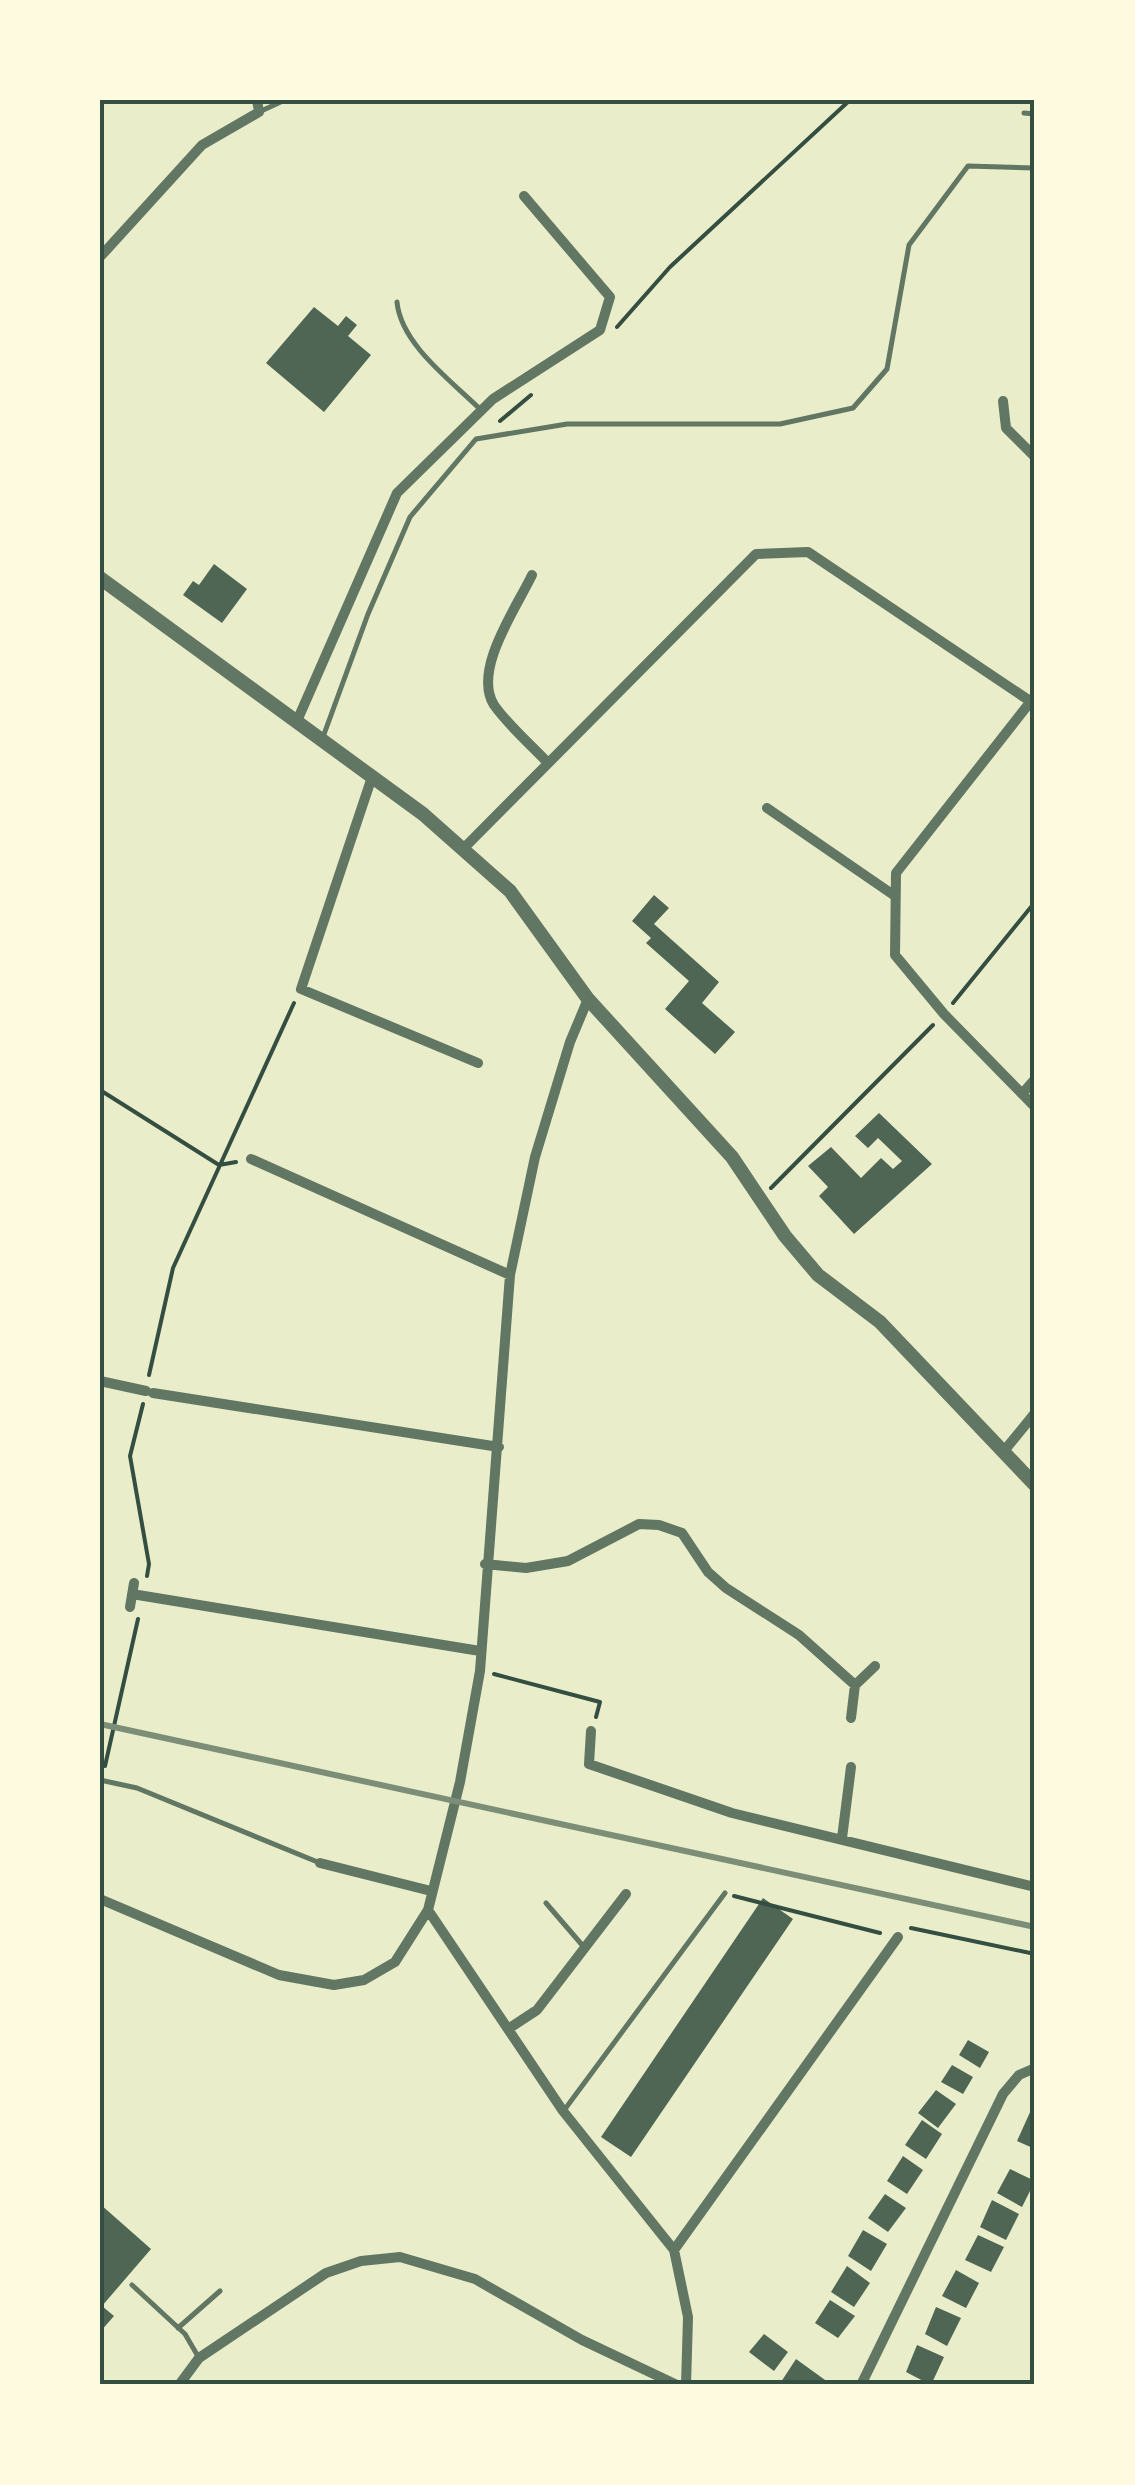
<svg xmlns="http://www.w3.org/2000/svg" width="1135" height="2485" font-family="'Noto Serif',serif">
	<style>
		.building { fill: #4f6655 }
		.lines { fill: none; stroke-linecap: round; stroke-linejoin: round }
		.path { stroke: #344e41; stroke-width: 4 }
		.service { stroke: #617663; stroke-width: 5 }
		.minor { stroke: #617663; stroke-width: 10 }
		.tertiary { stroke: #617663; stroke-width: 14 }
		.rail { stroke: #7c8e77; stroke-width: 6 }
		.neatline { fill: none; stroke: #344e41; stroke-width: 4 }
	</style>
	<rect width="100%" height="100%" fill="#e9edc9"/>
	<path class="building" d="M314 307 338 326 346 316 357 325 348 336 371 355 324 412 266 363Z
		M214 564 247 589 222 623 183 595 193 581 199 585Z
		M654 895 669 908 654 924 719 982 702 1003 735 1032 715 1054 665 1009 689 981 646 943 651 938 632 921Z
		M879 1113 932 1164 854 1234 819 1196 828 1187 808 1166 831 1147 861 1178 881 1158 893 1169 902 1161 878 1138 868 1148 855 1136Z
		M763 1898 793 1919 631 2157 601 2137Z
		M968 2040 989 2052 980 2068 959 2055Z
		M952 2065 973 2077 963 2094 941 2082Z
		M936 2090 956 2104 938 2128 918 2113Z
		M1031 2110 1035 2111V2149L1017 2141Z
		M922 2120 942 2134 926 2159 905 2145Z
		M903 2156 923 2170 907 2194 887 2181Z
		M1010 2169 1035 2181 1022 2207 997 2193Z
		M885 2194 906 2208 888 2232 868 2218Z
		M992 2200 1019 2214 1006 2240 980 2227Z
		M100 2204 151 2249 102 2306 114 2316 100 2332Z
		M863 2230 887 2244 871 2271 848 2256Z
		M978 2235 1004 2247 991 2272 965 2260Z
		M847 2266 870 2283 854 2307 831 2292Z
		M956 2270 979 2283 966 2308 942 2296Z
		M830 2300 855 2316 838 2338 815 2323Z
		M936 2307 961 2318 947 2346 925 2334Z
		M764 2334 788 2352 774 2371 749 2352Z
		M917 2345 944 2357 931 2385 906 2372Z
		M796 2359 832 2385H779Z"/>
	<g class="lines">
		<path class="path" d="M617 327 670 267 850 100
			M500 421 531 395
			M953 1003 1035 902
			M100 1090 219 1165 236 1162
			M771 1188 933 1025
			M149 1375 173 1268 294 1003
			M143 1404 130 1456 149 1564 147 1576
			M494 1674 600 1702 596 1717
			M105 1766 138 1619
			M734 1896 880 1933
			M911 1928 1035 1954"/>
		<path class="service" d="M259 112 285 100
			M1024 113 1035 114
			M397 302C401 345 453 382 482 411
			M323 737 368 614 410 517 476 439 567 424H780L853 408 887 369 909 245 968 166 1035 168
			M100 1780 137 1788 320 1863
			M546 1903 583 1946
			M565 2109 725 1893
			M132 2285 185 2334 199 2358
			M178 2328 220 2291"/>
		<path class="minor" d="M100 257 202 145 259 112 257 100
			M1003 401 1006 428 1035 457
			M532 575C517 607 472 670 494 705 508 725 530 744 547 762
			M1035 696 896 873 895 955 944 1014 1035 1107
			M297 721 397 493 493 399 600 330 610 297 524 196
			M372 777 301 989 478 1063
			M767 808 895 896
			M464 848 756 554 808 552 1030 701
			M1022 1094 1035 1079
			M251 1159 510 1275
			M100 1381 146 1391
			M153 1393 499 1447
			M1004 1451 1035 1413
			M485 1564 526 1568 568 1561 639 1524 659 1525 682 1533 708 1572 726 1588 799 1635 855 1685
			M132 1594 480 1651
			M130 1607 134 1583
			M851 1718 855 1685 875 1666
			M591 1731 589 1764 732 1813 1035 1887
			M842 1838 851 1767
			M320 1863 431 1891
			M100 1899 279 1975 334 1985 364 1980 395 1962 428 1910 460 1782 480 1671 510 1275 535 1157 570 1042 588 999
			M428 1910 563 2111 674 2250 688 2317 686 2385
			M508 2029 537 2010 626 1894
			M674 2250 898 1937
			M179 2385 199 2358 326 2273 361 2261 400 2257 475 2279 582 2340 677 2385
			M861 2385 1003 2094 1019 2075 1035 2068"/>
		<path class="tertiary" d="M100 578 423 814 510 891 588 999 732 1157 785 1236 818 1275 880 1322 1035 1485"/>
		<path class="rail" d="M100 1724 1035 1927"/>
	</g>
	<rect width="1135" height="2485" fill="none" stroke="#fefae0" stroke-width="205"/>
	<rect x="102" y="102" width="930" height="2280" class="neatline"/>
</svg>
